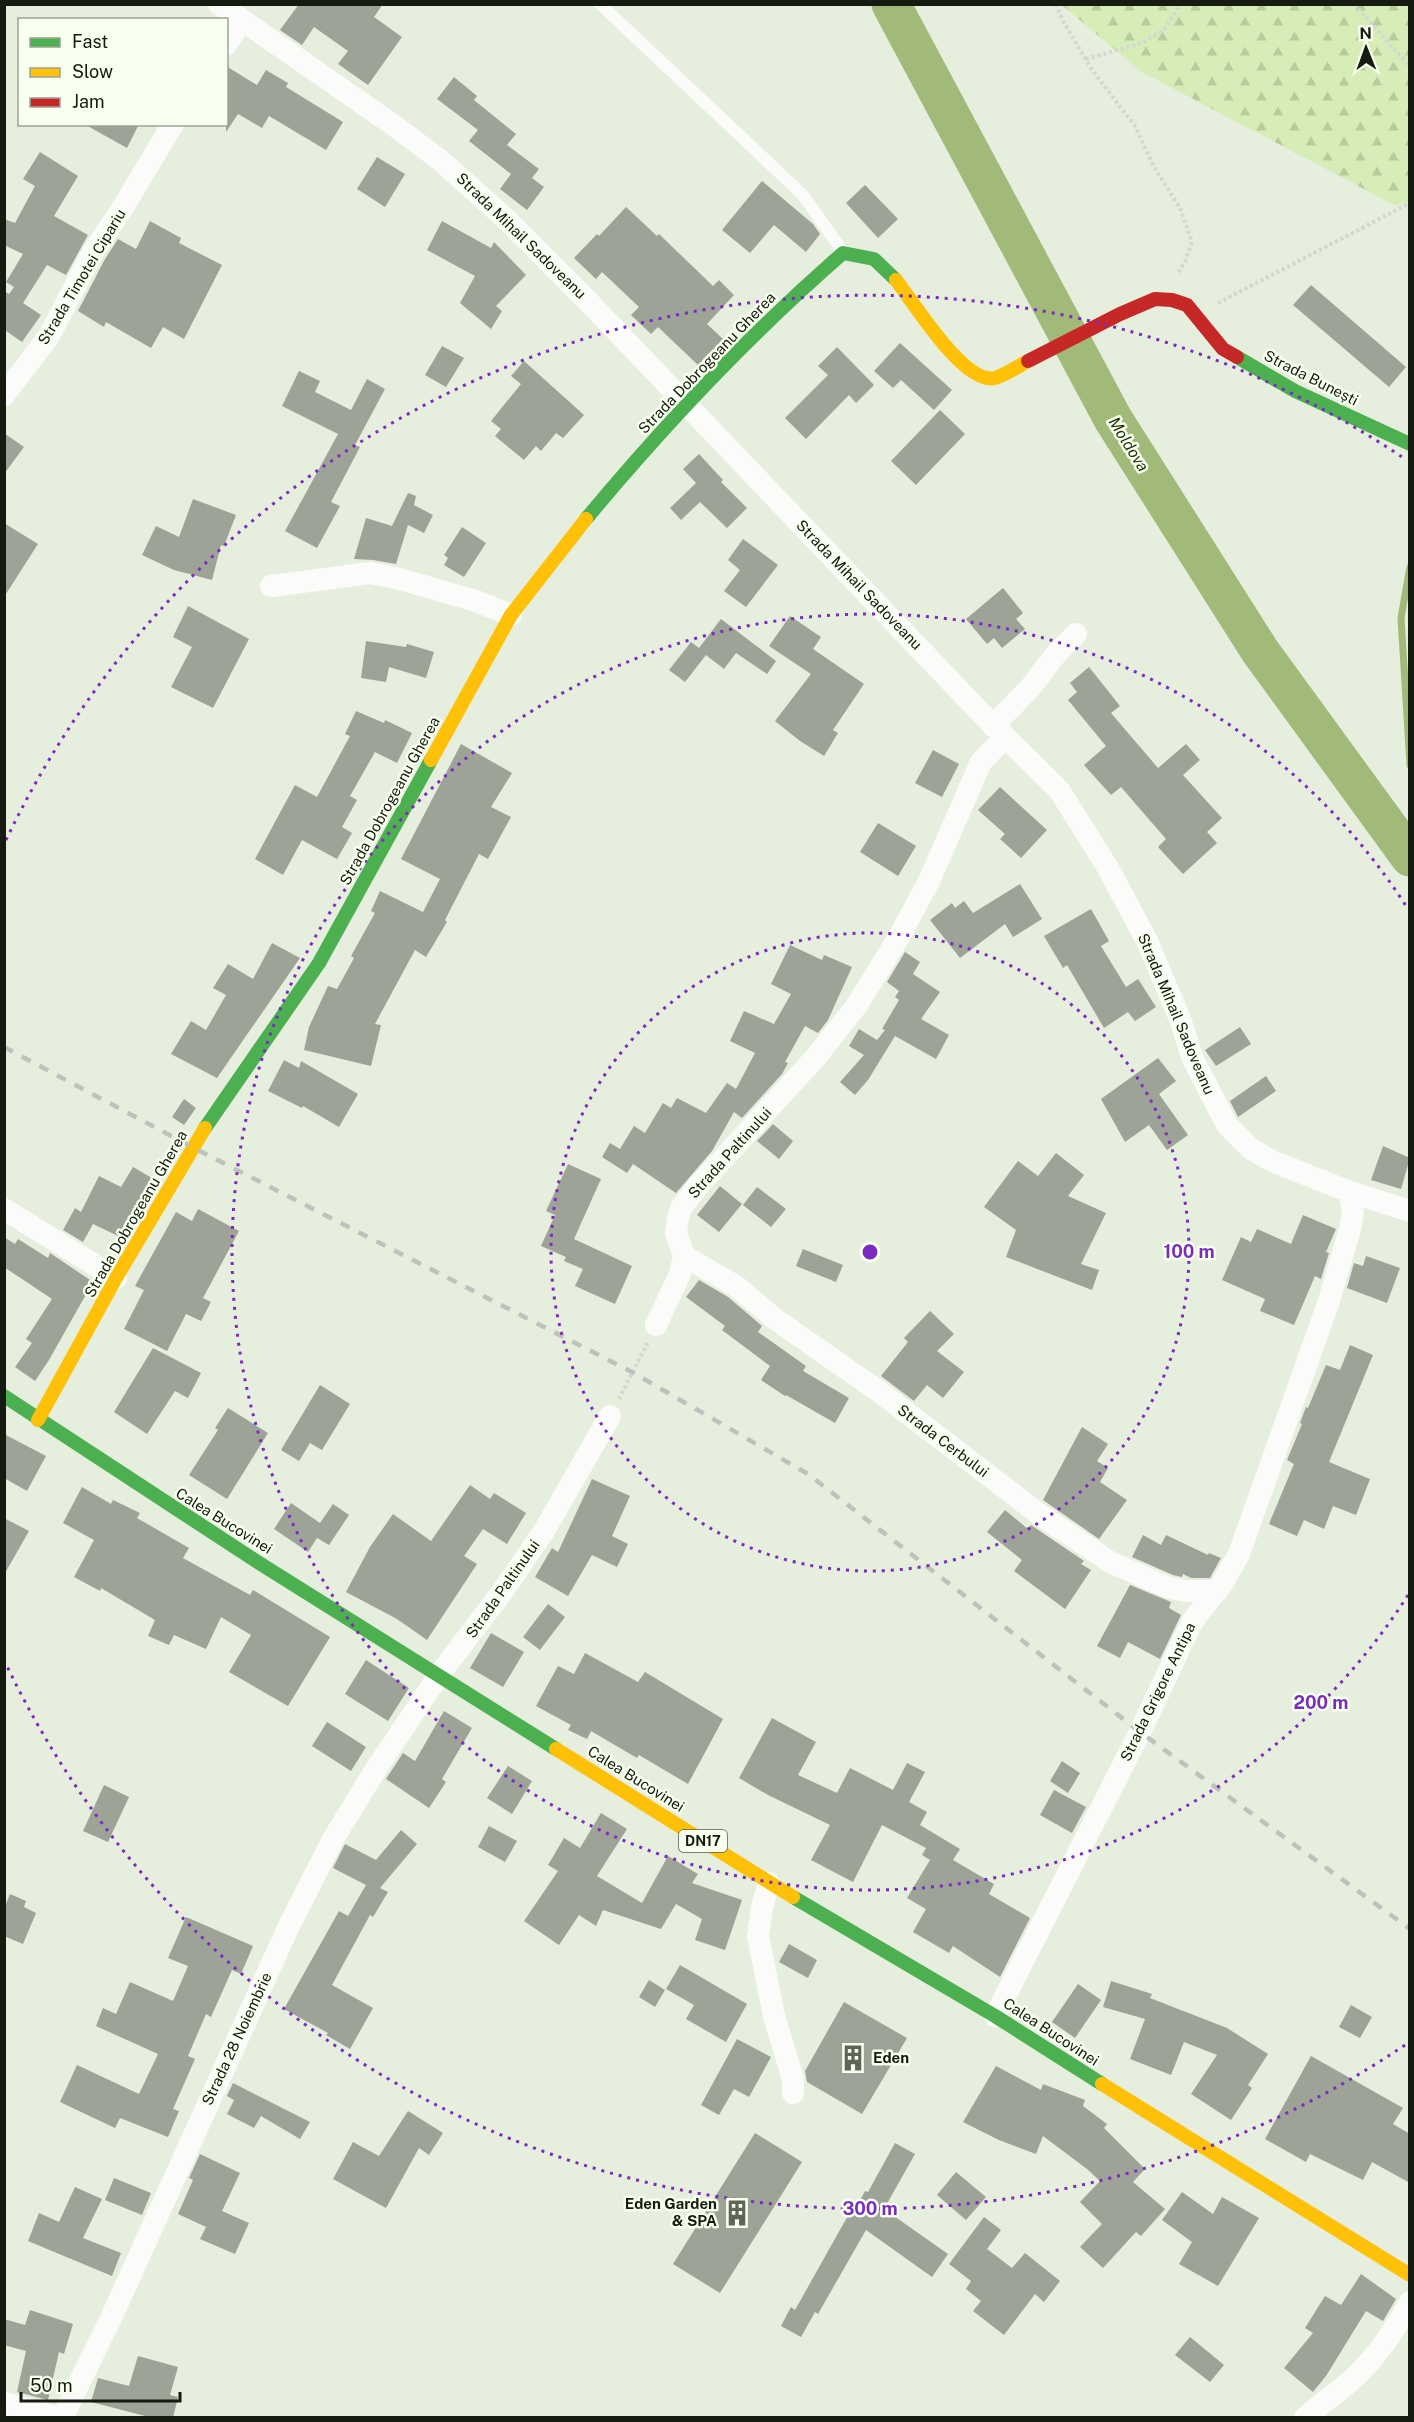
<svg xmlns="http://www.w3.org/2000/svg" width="1414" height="2422" font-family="'Public Sans',sans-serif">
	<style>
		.forest { fill: url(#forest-firs) }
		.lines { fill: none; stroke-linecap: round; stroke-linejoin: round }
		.stream { stroke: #a1ba7a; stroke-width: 7 }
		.river { stroke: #a1ba7a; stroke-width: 39 }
		.building { fill: #9da397 }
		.path { stroke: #d4d6d1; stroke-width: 4; stroke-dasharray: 3 3; stroke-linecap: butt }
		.lane { stroke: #fbfcfa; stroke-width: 12 }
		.street { stroke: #fbfcfa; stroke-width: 22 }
		.fast { stroke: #4caf50; stroke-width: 14 }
		.slow { stroke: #ffc107; stroke-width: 14 }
		.jam { stroke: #c62828; stroke-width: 14 }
		.rail { stroke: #bfc1bd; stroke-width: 4.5; stroke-dasharray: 10 10; stroke-linecap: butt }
		.ring { fill: none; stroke: #7b2cbf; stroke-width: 3; stroke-dasharray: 3 6 }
		.labels { text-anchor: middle; stroke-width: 5; stroke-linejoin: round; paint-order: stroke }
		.shield { fill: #f7ffee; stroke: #5a5f53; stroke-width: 1.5 }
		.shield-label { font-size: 14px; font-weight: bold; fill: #161b11 }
		.street-label { font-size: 15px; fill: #161b11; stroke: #f7ffee }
		.poi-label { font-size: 15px; font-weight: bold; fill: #161b11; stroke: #f7ffee; text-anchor: start }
		.water-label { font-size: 16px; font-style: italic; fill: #26330f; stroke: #f7ffee }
		.centre { fill: #7b2cbf; stroke: #f7ffee; stroke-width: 3 }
		.ring-label { font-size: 18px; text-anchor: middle; font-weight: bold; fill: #7b2cbf; stroke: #f7ffee; stroke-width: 5; stroke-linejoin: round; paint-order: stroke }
	</style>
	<defs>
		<pattern id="forest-firs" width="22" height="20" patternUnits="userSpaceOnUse" patternTransform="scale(1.5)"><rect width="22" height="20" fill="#d7edb8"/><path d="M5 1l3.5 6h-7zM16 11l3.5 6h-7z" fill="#b8cb9d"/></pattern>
	</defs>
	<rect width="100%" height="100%" fill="#e6eedd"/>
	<path class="forest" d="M1062 5H1409V201L1396 206 1140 71Z"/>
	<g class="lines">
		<path class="stream" d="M1410 567 1401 618 1410 765"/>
		<path class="river" d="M891 4 1113 419 1260 651 1410 857"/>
	</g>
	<path class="building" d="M299 4H383L374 17 402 37 368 85 338 64 348 51 314 27 302 45 280 30Z
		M226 66 257 85 266 70 288 83 286 87 343 122 326 150 269 116 262 128 238 114 226 132Z
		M454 77 477 96 474 100 516 134 507 145 539 169 532 178 544 187 527 210 500 189 511 174 469 141 478 130 437 99Z
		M84 124H139L127 148Z
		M40 152 78 176 54 216 88 235 66 275 47 265 23 303 41 315 22 342 6 331 4 334V291L9 294 14 287 6 282 23 254 4 245V219L15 223 35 186 23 179Z
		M377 157 405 174 385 207 357 189Z
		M762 181 813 224 820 234 806 252 774 225 750 253 722 230Z
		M865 185 898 219 878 238 846 203Z
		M626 207 657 236 659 234 713 286 719 280 734 295 707 324 723 339 698 365 658 327 651 334 631 315 639 307 602 272 596 279 574 258 597 234 599 236Z
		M150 221 181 238 179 243 222 265 184 339 163 327 151 348 106 322 104 327 78 311 105 259 118 239 136 249Z
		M442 221 491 248 494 242 526 275 496 306 502 311 491 329 460 303 475 276 427 250Z
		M1311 285 1406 367 1389 387 1293 305Z
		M900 343 952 390 934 410 901 380 893 388 874 371Z
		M442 346 464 358 446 387 425 375Z
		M837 347 874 385 856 403 849 395 806 439 785 418 828 375 818 366Z
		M524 361 584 415 563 438 556 433 541 451 536 446 524 460 495 436 501 429 491 421 521 384 511 376Z
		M299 371 320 381 315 392 351 410 367 379 385 389 355 445 360 447 331 502 340 506 317 548 285 531 338 434 282 406Z
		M940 410 965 434 916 485 891 461Z
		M4 433 24 447 4 474Z
		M699 454 723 480 721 482 747 508 727 528 700 502 681 520 670 508 696 483 683 469Z
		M408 493 416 496 414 505 433 515 424 533 408 525 396 564 373 560 354 559 366 518 392 526Z
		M193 499 236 515 224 546 221 545 212 580 174 570 142 555 156 526 179 537Z
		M4 523 38 544 4 597Z
		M462 527 486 543 464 577 444 565 448 558 444 555Z
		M743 539 778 565 746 607 724 591 740 570 728 560Z
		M1003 588 1023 613 1016 619 1025 629 1002 648 994 638 987 644 966 619Z
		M188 606 249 639 213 708 171 687 192 647 173 637Z
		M790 616 821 637 813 649 864 684 833 730 838 733 824 756 800 741 775 721 811 674 769 646Z
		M721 619 776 661 767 674 736 653 724 669 706 655 685 682 669 670 691 642 699 648Z
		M366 641 406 647 407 644 434 652 426 678 389 667 386 682 361 678Z
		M1089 667 1120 706 1111 713 1158 768 1186 744 1200 760 1183 775 1222 818 1207 832 1217 843 1183 874 1158 847 1166 839 1121 787 1111 795 1084 765 1106 746 1068 700 1077 692 1070 683Z
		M356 711 384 723 385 720 412 733 397 763 375 752 350 796 357 800 342 827 352 833 337 859 302 840 283 875 255 859 295 785 317 797 350 736 345 734Z
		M461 744 512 773 491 807 511 817 488 859 479 854 445 920 447 922 426 957 415 950 375 1024 381 1025 371 1066 304 1050 309 1027 328 986 337 989 354 958 351 956 375 913 371 911 380 891 423 912 440 879 401 859Z
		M933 750 959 764 942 797 915 783Z
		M1000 787 1047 830 1021 858 1000 839 1005 834 978 810Z
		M878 823 916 846 898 876 860 852Z
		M1020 884 1042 919 1013 937 1005 924 960 958 930 920 952 903 955 908 964 901 973 913Z
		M1091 909 1109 941 1101 946 1126 987 1138 979 1156 1007 1135 1021 1128 1012 1104 1028 1067 965 1063 968 1044 936Z
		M272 943 300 958 217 1078 171 1054 191 1021 206 1030 226 995 213 988 228 964 253 979Z
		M790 945 822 960 824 955 852 967 828 1020 818 1033 805 1026 785 1062 788 1063 782 1074 742 1118 734 1112 712 1151 676 1193 633 1164 627 1173 602 1157 610 1143 620 1149 634 1126 645 1133 663 1103 671 1108 677 1098 706 1113 727 1083 736 1089 755 1053 730 1041 744 1011 774 1024 791 994 771 984Z
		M905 952 920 962 913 974 940 992 921 1019 949 1035 936 1059 895 1036 868 1080 855 1095 840 1082 864 1055 849 1046 859 1029 877 1040 885 1030 882 1029 899 1000 895 997 899 991 887 982Z
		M1240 1027 1251 1044 1216 1066 1205 1050Z
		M1158 1058 1176 1081 1159 1094 1188 1135 1167 1150 1149 1125 1125 1142 1101 1099Z
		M284 1060 299 1068 301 1061 358 1094 339 1127 303 1106 302 1108 268 1091Z
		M1266 1076 1276 1091 1238 1117 1230 1101Z
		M184 1099 196 1108 184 1125 172 1117Z
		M773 1124 793 1141 779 1159 757 1141Z
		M1383 1146 1410 1158 1401 1189 1371 1180Z
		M1056 1153 1084 1175 1068 1196 1106 1213 1081 1264 1099 1270 1092 1290 1006 1257 1016 1230 984 1207 1018 1161 1038 1176Z
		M568 1164 601 1179 574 1239 632 1266 615 1304 575 1286 583 1269 564 1261 566 1257 541 1246 555 1215 546 1211Z
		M133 1167 152 1178 118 1236 93 1224 83 1242 63 1230 75 1208 81 1212 99 1176 121 1187Z
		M720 1186 742 1204 719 1232 697 1215Z
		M757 1187 786 1209 771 1227 743 1205Z
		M198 1209 239 1231 203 1298 211 1302 201 1321 186 1314 167 1351 124 1329 144 1290 135 1286 176 1212 192 1221Z
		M1303 1215 1336 1229 1326 1252 1329 1253 1321 1279 1315 1276 1294 1325 1260 1311 1265 1299 1222 1280 1241 1237 1251 1242 1257 1229 1291 1244Z
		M4 1237 15 1244 18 1239 48 1258 50 1253 93 1282 49 1360 35 1381 15 1367 32 1343 26 1339 52 1299 4 1267Z
		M803 1249 843 1265 836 1282 796 1266Z
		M1366 1256 1400 1268 1387 1303 1347 1288 1354 1263 1363 1266Z
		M699 1280 728 1297 762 1326 758 1332 806 1366 803 1371 849 1398 835 1423 786 1395 785 1396 761 1380 770 1366 722 1330 725 1326 686 1297Z
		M930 1311 954 1334 937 1351 964 1372 943 1398 927 1385 914 1401 881 1376 908 1342 904 1338Z
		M1350 1345 1373 1355 1329 1462 1370 1479 1356 1515 1333 1506 1324 1529 1304 1520 1297 1536 1269 1524 1294 1464 1287 1460 1302 1424 1300 1423 1306 1407 1308 1408 1326 1365 1340 1370Z
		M153 1348 201 1373 188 1398 175 1391 147 1434 114 1412Z
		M320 1385 350 1404 322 1450 310 1443 299 1461 281 1450Z
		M228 1408 268 1433 227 1499 189 1475 218 1430 215 1428Z
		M1082 1427 1108 1444 1097 1461 1108 1468 1100 1482 1127 1500 1099 1539 1043 1500Z
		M4 1434 46 1456 27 1491 4 1478Z
		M592 1479 630 1496 612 1536 628 1544 617 1567 592 1555 568 1596 535 1577 552 1548 558 1552Z
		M470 1485 490 1499 494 1493 526 1513 507 1544 483 1529 464 1556 477 1564 427 1640 397 1619 346 1592 370 1547 393 1514 431 1541Z
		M82 1487 111 1504 113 1500 140 1513 137 1518 189 1548 183 1558 250 1595 253 1590 330 1637 288 1706 229 1672 251 1635 221 1617 206 1649 174 1635 169 1645 148 1636 155 1620 101 1588 100 1591 74 1577 94 1540 63 1523Z
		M291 1503 320 1523 333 1504 349 1515 329 1545 317 1538 308 1552 274 1529Z
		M1005 1510 1028 1529 1031 1525 1084 1561 1081 1564 1091 1570 1065 1609 1014 1571 1022 1560 987 1532Z
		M4 1518 29 1531 4 1575Z
		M1143 1535 1161 1545 1166 1535 1208 1555 1209 1553 1221 1558 1210 1578H1191L1183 1574 1182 1577 1173 1575 1132 1557Z
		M1130 1585 1171 1602 1169 1608 1181 1615 1160 1659 1128 1642 1120 1658 1097 1646Z
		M548 1604 565 1617 540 1650 523 1637Z
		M491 1633 524 1652 503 1687 470 1668Z
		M585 1653 638 1682 645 1672 723 1719 688 1784 639 1755 637 1758 591 1731 587 1739 568 1730 571 1725 536 1706 558 1666 574 1674Z
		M366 1660 409 1688 388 1721 345 1694Z
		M444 1711 472 1728 442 1779 446 1782 429 1808 386 1779 403 1753 415 1761Z
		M772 1718 816 1742 798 1775 837 1793 850 1768 893 1790 907 1763 925 1772 909 1802 927 1812 920 1825 960 1849 953 1860 994 1884 989 1894 1030 1918 1000 1977 953 1946 949 1953 913 1932 926 1909 907 1898 930 1860 922 1855 926 1848 882 1825 853 1882 811 1860 830 1825 768 1795 739 1778Z
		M327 1722 366 1747 351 1771 312 1746Z
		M1062 1761 1080 1773 1068 1793 1050 1781Z
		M508 1766 532 1781 512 1814 487 1798Z
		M104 1785 129 1797 108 1842 83 1831Z
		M1054 1790 1086 1807 1072 1833 1040 1815Z
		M601 1813 627 1829 597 1876 642 1903 668 1856 698 1874 692 1883 742 1900 725 1950 695 1940 702 1919 676 1904 661 1929 603 1910 596 1926 579 1915 559 1945 524 1921 558 1871 548 1865 564 1838 580 1848Z
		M489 1826 517 1841 505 1862 478 1847Z
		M401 1830 417 1844 380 1888 388 1892 373 1917 370 1915 332 1985 373 2008 350 2049 326 2035 328 2033 284 2009 339 1911 348 1916 366 1885 333 1868 345 1844 376 1860Z
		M10 1894 26 1901 24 1907 36 1913 23 1944 4 1936V1909Z
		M186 1917 253 1946 241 1974 232 1970 211 2017 206 2014 188 2056 195 2059 173 2109 179 2111 168 2137 120 2118 115 2128 60 2102 77 2065 139 2094 158 2054 96 2026 103 2008 116 2014 130 1982 173 2001 188 1966 168 1958Z
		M789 1944 817 1960 808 1978 779 1962Z
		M680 1965 747 2004 726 2042 686 2019 694 2005 666 1989Z
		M649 1980 665 1990 655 2007 639 1997Z
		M1111 1981 1152 1994 1150 1998 1227 2028 1268 2054 1248 2085 1252 2088 1231 2120 1191 2094 1217 2055 1184 2042 1171 2075 1130 2059 1145 2019 1103 2007Z
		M1078 1984 1101 2000 1075 2038 1052 2022Z
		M844 2002 907 2038 862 2114 807 2082 805 2071Z
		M1351 2005 1372 2017 1360 2038 1339 2027Z
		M737 2039 771 2057 749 2097 734 2089 719 2115 701 2105Z
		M1311 2056 1403 2108 1393 2124 1410 2134V2183L1372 2162 1363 2180 1310 2154 1306 2162 1265 2139Z
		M996 2066 1041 2090 1043 2084 1085 2100 1083 2106 1107 2124 1104 2128 1145 2169 1133 2182 1165 2209 1141 2236 1136 2232 1103 2268 1080 2247 1102 2224 1080 2202 1100 2181 1087 2169 1043 2136 1036 2154 999 2140 963 2122Z
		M233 2083 310 2122 300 2139 261 2116 254 2128 227 2114 234 2100 227 2096Z
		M408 2111 443 2133 429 2155 419 2148 386 2208 333 2179 353 2142 379 2156Z
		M755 2133 802 2162 720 2293 673 2264Z
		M895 2143 915 2154 884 2209 948 2254 932 2277 866 2230 818 2314 815 2312 801 2337 781 2326 791 2307 795 2310 850 2212 853 2214 865 2191 868 2192Z
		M200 2154 240 2173 222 2211 249 2223 235 2254 200 2239 206 2227 178 2214 193 2180 189 2178Z
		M956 2172 986 2197 966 2220 937 2195Z
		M114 2178 151 2193 142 2215 105 2200Z
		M75 2187 102 2199 83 2238 121 2253 112 2276 28 2241 39 2213 59 2222Z
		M1182 2192 1213 2214 1222 2197 1259 2218 1218 2286 1179 2264 1192 2242 1162 2220Z
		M984 2217 1001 2230 987 2249 1012 2268 1025 2253 1060 2281 1044 2302 1035 2294 1004 2335 973 2311 981 2301 966 2289 971 2281 949 2264Z
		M1361 2274 1396 2299 1383 2321 1366 2311 1326 2376 1313 2392 1284 2368 1313 2333 1305 2328 1325 2296 1341 2305Z
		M30 2310 73 2324 64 2354 59 2352 48 2400 17 2392 26 2351 4 2345V2319L25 2325Z
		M1190 2337 1224 2365 1210 2382 1175 2355Z
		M138 2356 178 2367 170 2395 178 2397 173 2418H153L91 2402 98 2378 129 2386Z"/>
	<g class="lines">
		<path class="path" d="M1056 4 1063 21 1092 70 1135 126 1153 165 1180 208 1192 242 1185 262 1178 273
			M1354 4 1410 67
			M1086 59 1142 43 1164 30 1181 4
			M1218 303 1410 203
			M619 1399 648 1342"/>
		<path class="lane" d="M600 4 803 195 843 252"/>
		<path class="street" d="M219 4 392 124 440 160 506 219 583 296 980 712 1059 790 1108 868 1147 941 1180 1019 1193 1059 1227 1125 1251 1149 1272 1161 1350 1192 1410 1211
			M226 45 242 21
			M4 395 49 336 93 252 122 209 173 124
			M271 586 370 573 396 578 476 601 511 615
			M993 726 1030 688 1056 654 1076 634
			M4 1209 116 1278
			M684 1256 736 1286 775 1319 881 1393 1039 1514 1110 1562 1169 1588 1186 1591H1217
			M656 1325 680 1274 684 1256 676 1233 678 1219 681 1208 698 1186 816 1057 857 1005 899 937 929 881 981 762 1005 737
			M769 1883 762 1907 758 1936 774 2016 793 2079V2093
			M995 2016 1140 1732 1193 1620 1222 1584 1239 1554 1329 1301 1350 1229 1353 1213 1350 1192
			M4 2403 61 2418
			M62 2418 111 2318 288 1928 333 1839 378 1766 439 1675 502 1592 544 1531 610 1416
			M1305 2418C1321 2403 1340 2391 1355 2377 1378 2355 1395 2330 1410 2302"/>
		<path class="fast" d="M1237 357 1295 391 1410 444
			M586 519C665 424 750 334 843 253L874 259 896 280
			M205 1128 319 963 431 760
			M4 1396 256 1561 556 1749
			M793 1897 995 2016 1102 2084"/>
		<path class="slow" d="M896 280C914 303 964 385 995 378 1006 375 1018 366 1028 361
			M431 760 511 615 586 519
			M38 1420 116 1278 205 1128
			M556 1749 793 1897
			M1102 2084 1410 2275"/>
		<path class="jam" d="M1028 361 1120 314 1155 299 1172 300 1187 305 1223 349 1237 357"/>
		<path class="rail" d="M4 1047 192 1147 632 1372 808 1474 1140 1732 1410 1929"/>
	</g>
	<g class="ring">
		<circle cx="870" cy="1252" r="319"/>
		<path d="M1408 1595A638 638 0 1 1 1408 909"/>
		<path d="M1405 2045A957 957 0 0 1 6 1664M6 840A957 957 0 0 1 1405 459"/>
	</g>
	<defs>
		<g id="building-bare" transform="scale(2.07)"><path d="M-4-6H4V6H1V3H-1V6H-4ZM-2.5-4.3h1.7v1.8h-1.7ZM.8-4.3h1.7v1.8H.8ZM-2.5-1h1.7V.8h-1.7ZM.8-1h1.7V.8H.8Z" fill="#5f6558" stroke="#f7ffee" stroke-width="2.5" paint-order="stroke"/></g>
	</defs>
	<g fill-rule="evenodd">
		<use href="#building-bare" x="853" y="2058"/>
		<use href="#building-bare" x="737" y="2213"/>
	</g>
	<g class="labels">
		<rect class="shield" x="679" y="1830" width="48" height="22" rx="4.5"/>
		<g class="shield-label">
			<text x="703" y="1846">DN17</text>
		</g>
		<g class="street-label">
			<text transform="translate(521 236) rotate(44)" y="5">Strada Mihail Sadoveanu</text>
			<text transform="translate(82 277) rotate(-59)" y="5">Strada Timotei Cipariu</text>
			<text transform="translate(707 363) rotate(-46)" y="5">Strada Dobrogeanu Gherea</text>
			<text transform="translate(1311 378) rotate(27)" y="5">Strada Bunești</text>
			<text transform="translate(859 585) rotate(46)" y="5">Strada Mihail Sadoveanu</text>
			<text transform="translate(390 801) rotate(-61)" y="5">Strada Dobrogeanu Gherea</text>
			<text transform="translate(1176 1014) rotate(67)" y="5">Strada Mihail Sadoveanu</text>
			<text transform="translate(730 1153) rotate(-48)" y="5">Strada Paltinului</text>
			<text transform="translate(136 1214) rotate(-60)" y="5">Strada Dobrogeanu Gherea</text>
			<text transform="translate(943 1441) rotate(37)" y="5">Strada Cerbului</text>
			<text transform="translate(224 1521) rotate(32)" y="5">Calea Bucovinei</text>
			<text transform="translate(503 1589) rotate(-55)" y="5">Strada Paltinului</text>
			<text transform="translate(1158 1692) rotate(-64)" y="5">Strada Grigore Antipa</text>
			<text transform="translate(636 1779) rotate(32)" y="5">Calea Bucovinei</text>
			<text transform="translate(1051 2032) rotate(33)" y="5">Calea Bucovinei</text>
			<text transform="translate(237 2039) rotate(-65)" y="5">Strada 28 Noiembrie</text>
		</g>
		<g class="poi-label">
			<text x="873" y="2063">Eden</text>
			<text x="717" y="2209" text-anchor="end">Eden Garden<tspan x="717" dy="17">&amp; SPA</tspan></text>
		</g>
		<g class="water-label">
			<text transform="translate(1129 444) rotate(58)" y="6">Moldova</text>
		</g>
	</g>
	<circle cx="870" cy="1252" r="9" class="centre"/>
	<g class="ring-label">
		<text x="1189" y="1258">100 m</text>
		<text x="1321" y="1709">200 m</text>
		<text x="870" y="2215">300 m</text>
	</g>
	<rect width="1414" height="2422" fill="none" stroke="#161b11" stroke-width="12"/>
	<rect x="18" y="18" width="210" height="108" fill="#f7ffee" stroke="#9da496" stroke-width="1.5"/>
	<rect x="30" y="38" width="30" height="9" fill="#4caf50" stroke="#9da496" stroke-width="1.5"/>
	<text x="72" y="48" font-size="18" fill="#161b11">Fast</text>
	<rect x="30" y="68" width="30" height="9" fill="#ffc107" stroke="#9da496" stroke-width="1.5"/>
	<text x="72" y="78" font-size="18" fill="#161b11">Slow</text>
	<rect x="30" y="98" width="30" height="9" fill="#c62828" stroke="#9da496" stroke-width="1.5"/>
	<text x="72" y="108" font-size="18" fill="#161b11">Jam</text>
	<g transform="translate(1366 48) rotate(359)" stroke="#f7ffee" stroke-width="4.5" paint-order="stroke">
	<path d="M0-4.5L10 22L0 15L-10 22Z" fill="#161b11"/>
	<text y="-9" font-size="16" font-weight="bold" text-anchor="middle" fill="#161b11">N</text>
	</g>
	<path d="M21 2392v9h159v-9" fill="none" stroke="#161b11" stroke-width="3"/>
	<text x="30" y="2392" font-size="18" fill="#161b11" stroke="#f7ffee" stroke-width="4.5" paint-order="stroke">50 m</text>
</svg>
